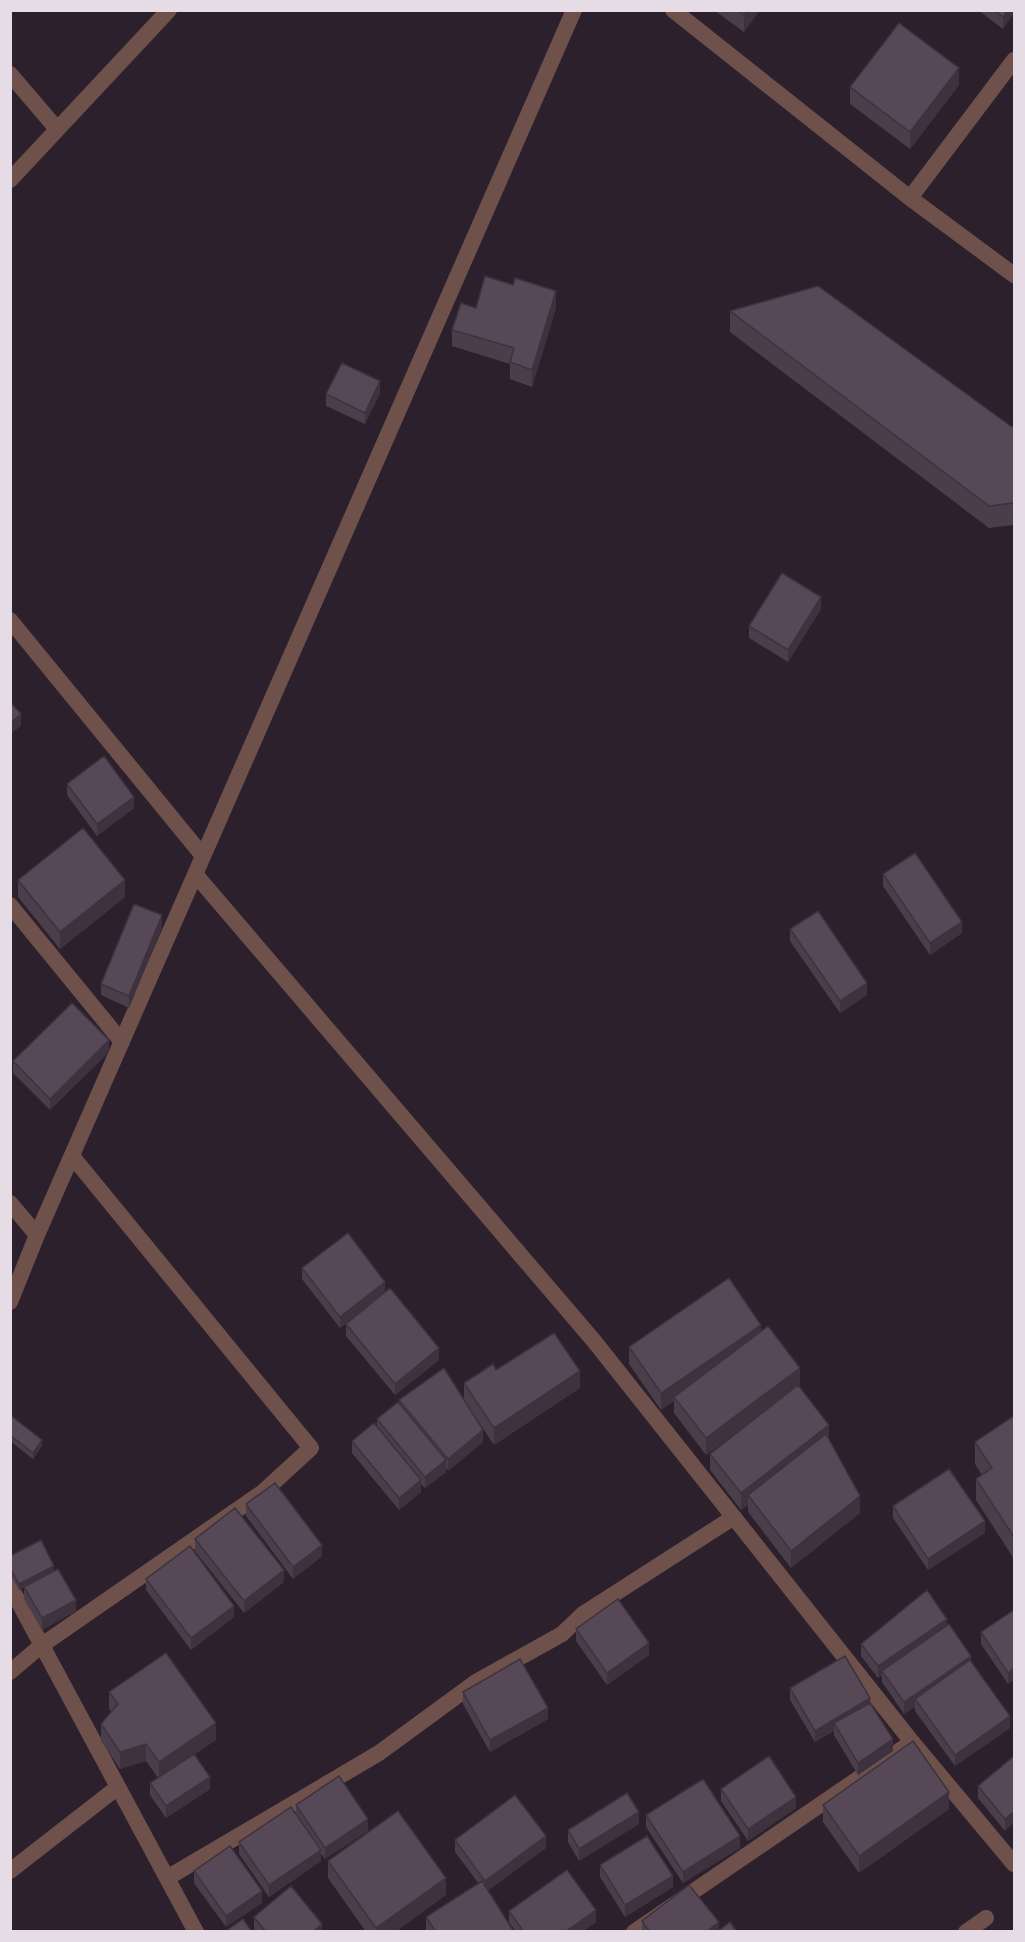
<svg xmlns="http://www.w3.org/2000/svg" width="1025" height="1942" font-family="'Noto Sans',sans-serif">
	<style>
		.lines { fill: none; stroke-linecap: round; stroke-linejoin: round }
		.minor { stroke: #6f514c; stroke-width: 16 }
		.wall { fill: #4b3e4b }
		.shaded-wall { fill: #3d323d }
		.building { fill: #574857; stroke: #3d323d; stroke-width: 1.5 }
	</style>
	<rect width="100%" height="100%" fill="#2d202d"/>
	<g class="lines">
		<path class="minor" d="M673 10 910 198 1014 275
			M10 74 57 129
			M10 180 169 10
			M910 198 1014 60
			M10 620 203 856
			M195 874 594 1341 912 1742 1014 1864
			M10 905 122 1042
			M10 1203 37 1235
			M10 1302 37 1235 574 10
			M10 1586 196 1932
			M10 1672 42 1645 263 1492 311 1448 72 1156
			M10 1871 118 1787
			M167 1878 379 1753 476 1682 562 1634 583 1614 734 1517
			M634 1932 912 1742
			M966 1932 986 1918"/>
	</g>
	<path class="wall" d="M714 10H760L744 32Z
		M978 10H1014L1003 29Z
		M959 85 910 149 850 104V87Z
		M556 308 532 387 510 379V364L452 346V330Z
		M730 311 1012 427 1014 426V525L989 528 730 332Z
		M380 393 365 424 326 406V394Z
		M821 609 788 662 749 638V626Z
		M67 784 134 808 97 836 67 795Z
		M883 874 962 933 930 955 883 886Z
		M18 880 125 897 60 949 18 897Z
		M162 927 129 1008 101 995V984Z
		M790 929 867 995 840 1013 790 941Z
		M109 1052 50 1110 13 1073V1061Z
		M302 1268 385 1292 439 1360 395 1395 346 1336V1324L359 1314 340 1328 302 1279Z
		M761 1330 800 1385 798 1386 829 1439 860 1513 791 1568 748 1512V1505L741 1510 710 1470V1454L762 1413 706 1455 674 1413V1401L661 1410 629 1364V1347Z
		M496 1370 580 1388 494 1445 476 1418 483 1442 448 1471 446 1467V1472L425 1488 421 1484V1492L399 1510 352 1453V1441L377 1427V1419L399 1404V1400L464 1399V1383Z
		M10 1415 42 1446 33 1459 10 1441Z
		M1014 1416V1559L976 1500V1479L982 1475 975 1464V1442Z
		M246 1504 322 1556 293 1579 246 1516Z
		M893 1506 985 1533 928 1570 893 1518Z
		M195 1539 284 1582 244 1613 195 1551Z
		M10 1556 54 1571 76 1611 42 1630 24 1599V1587H25L19 1590 10 1574Z
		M146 1579 234 1617 191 1650 146 1590Z
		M1014 1610 1008 1684 981 1644V1632Z
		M947 1625 971 1662 1010 1728 955 1766 915 1711V1707L904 1714 882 1682V1675L878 1678 861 1656V1644Z
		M576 1629 649 1655 607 1685 576 1641Z
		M790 1688 870 1704 893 1751 858 1775 834 1735V1731L815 1742 790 1700Z
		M109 1692 216 1740 194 1754 210 1789 166 1818 150 1795V1783L158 1778 146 1761 120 1769 101 1741V1724L112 1712 109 1709Z
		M463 1692 548 1719 490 1752 463 1704Z
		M1014 1756 1005 1831 978 1798V1786Z
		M721 1789 796 1808 748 1841 721 1801Z
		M296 1805 368 1831 325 1859 321 1854V1861L269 1897 239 1854V1842L296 1814Z
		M823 1805 949 1809 859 1873 823 1822Z
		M646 1815 740 1848 683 1883 646 1827Z
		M639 1824 579 1861 568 1842V1830Z
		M455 1840 546 1848 488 1890 514 1932H426V1917L479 1884 455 1852Z
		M328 1861 446 1895 395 1932H366L328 1878Z
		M600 1865 673 1887 625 1917 600 1877Z
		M194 1871 262 1903 226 1927 194 1883Z
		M509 1911 596 1922 582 1932H516L509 1922Z
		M254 1917 322 1932H256L254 1928Z
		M642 1921 719 1931 737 1932H642Z"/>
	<path class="shaded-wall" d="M748 10H760L744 32V15Z
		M1008 10H1014V13L1003 29V17Z
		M959 68V85L910 149V132Z
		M556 291V308L532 387V370Z
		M380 381V393L365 424V413Z
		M821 597V609L788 662V650Z
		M21 714V726L10 734V723Z
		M134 797V808L97 836V824Z
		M125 880V897L60 949V932Z
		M162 915V927L129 1008V996Z
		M962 922V933L930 955V943Z
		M867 983V995L840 1013V1001Z
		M109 1040V1052L50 1110V1099Z
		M385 1282V1294L340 1328V1317Z
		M761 1325V1342L674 1397V1401L661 1410V1393Z
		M439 1348V1360L395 1395V1384Z
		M800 1368V1385L706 1455V1438Z
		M580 1371V1388L494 1445V1428Z
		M829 1425V1442L748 1495V1505L741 1510V1493Z
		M483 1430V1442L448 1471V1459Z
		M42 1440V1446L33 1459V1453Z
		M446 1460V1472L425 1488V1477Z
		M421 1480V1492L399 1510V1498Z
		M860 1496V1513L791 1568V1551Z
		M985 1521V1533L928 1570V1559Z
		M322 1545V1556L293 1579V1567Z
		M54 1566V1572L19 1590V1584Z
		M284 1570V1582L244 1613V1601Z
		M76 1600V1611L42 1630V1618Z
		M234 1606V1617L191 1650V1638Z
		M947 1619V1631L882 1671V1675L878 1678V1666Z
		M649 1643V1655L607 1685V1673Z
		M971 1656V1667L915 1699V1707L904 1714V1702Z
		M1014 1668V1680L1008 1684V1673Z
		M870 1698V1710L834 1723V1731L815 1742V1731Z
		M548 1708V1719L490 1752V1740Z
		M1010 1716V1728L955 1766V1755Z
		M216 1723V1740L159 1779V1762Z
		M893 1739V1751L858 1775V1763Z
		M146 1744V1761L120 1769V1752Z
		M210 1777V1789L166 1818V1806Z
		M949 1792V1809L859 1873V1856Z
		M796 1797V1808L748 1841V1829Z
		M639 1812V1824L579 1861V1849Z
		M1014 1812V1823L1005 1831V1819Z
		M368 1819V1831L325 1859V1848Z
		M546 1836V1848L485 1893V1881Z
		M740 1836V1848L683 1883V1872Z
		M321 1850V1861L269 1897V1885Z
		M673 1876V1887L625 1917V1905Z
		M446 1878V1895L395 1932H376V1928Z
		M262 1891V1903L226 1927V1916Z
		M596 1910V1922L582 1932H565Z
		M719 1922V1932H706Z
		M322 1924V1932H313Z"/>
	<path class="building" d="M738 10H748L744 15Z
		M994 10H1008L1003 17Z
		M899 23 959 68 910 132 850 87Z
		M485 276 513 285 515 278 556 291 532 370 510 362 514 348 452 330 461 303 476 308Z
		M818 286 1012 427 1014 426V503L989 506 730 311Z
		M342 363 380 381 365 413 326 394Z
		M782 573 821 597 788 650 749 626Z
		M10 702 21 714 10 723Z
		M104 756 134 797 97 824 67 784Z
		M83 828 125 880 60 932 18 880Z
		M915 853 962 922 930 943 883 874Z
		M134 904 162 915 129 996 101 984Z
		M818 911 867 983 840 1001 790 929Z
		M72 1003 109 1040 50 1099 13 1061Z
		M348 1233 385 1282 340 1317 302 1268Z
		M729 1278 761 1325 661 1393 629 1347Z
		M390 1288 439 1348 395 1384 346 1324Z
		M768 1326 800 1368 706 1438 674 1397Z
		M554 1333 580 1371 494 1428 464 1383 493 1364 496 1370Z
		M444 1368 483 1430 448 1459 399 1400Z
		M798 1385 829 1425 741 1493 710 1454Z
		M398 1402 446 1460 425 1477 377 1419Z
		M10 1415 42 1440 33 1453 10 1435Z
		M1014 1416V1537L976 1479 992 1468 975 1442Z
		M374 1423 421 1480 399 1498 352 1441Z
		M826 1434 860 1496 791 1551 748 1495Z
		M949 1469 985 1521 928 1559 893 1506Z
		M275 1483 322 1545 293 1567 246 1504Z
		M235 1508 284 1570 244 1601 195 1539Z
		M41 1540 54 1566 19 1584 10 1568V1556Z
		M190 1546 234 1606 191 1638 146 1579Z
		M58 1569 76 1600 42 1618 24 1587Z
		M927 1590 947 1619 878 1666 861 1644Z
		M618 1599 649 1643 607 1673 576 1629Z
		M1014 1610V1668L1008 1673 981 1632Z
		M949 1624 971 1656 904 1702 882 1671Z
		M166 1653 216 1723 159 1762 146 1744 120 1752 101 1724 118 1704 109 1692Z
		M845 1656 870 1698 815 1731 790 1688Z
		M520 1659 548 1708 490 1740 463 1692Z
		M970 1660 1010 1716 955 1755 915 1699Z
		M870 1703 893 1739 858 1763 834 1723Z
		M913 1741 949 1792 859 1856 823 1805Z
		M194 1754 210 1777 166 1806 150 1783Z
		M769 1756 796 1797 748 1829 721 1789Z
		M1014 1756V1812L1005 1819 978 1786Z
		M339 1776 368 1819 325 1848 296 1805Z
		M703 1779 740 1836 683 1872 646 1815Z
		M627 1793 639 1812 579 1849 568 1830Z
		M515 1795 546 1836 485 1881 455 1840Z
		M291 1807 321 1850 269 1885 239 1842Z
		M398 1811 446 1878 376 1928 328 1861Z
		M647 1836 673 1876 625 1905 600 1865Z
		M230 1846 262 1891 226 1916 194 1871Z
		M567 1870 596 1910 565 1932H524L509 1911Z
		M482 1881 514 1932H436L426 1917Z
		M689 1885 719 1922 706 1932H650L642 1921Z
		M291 1886 322 1924 313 1932H266L254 1917Z
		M243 1919 252 1932H224Z
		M730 1922 737 1932H717Z"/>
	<rect width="1025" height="1942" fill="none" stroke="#e5dce5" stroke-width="24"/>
</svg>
